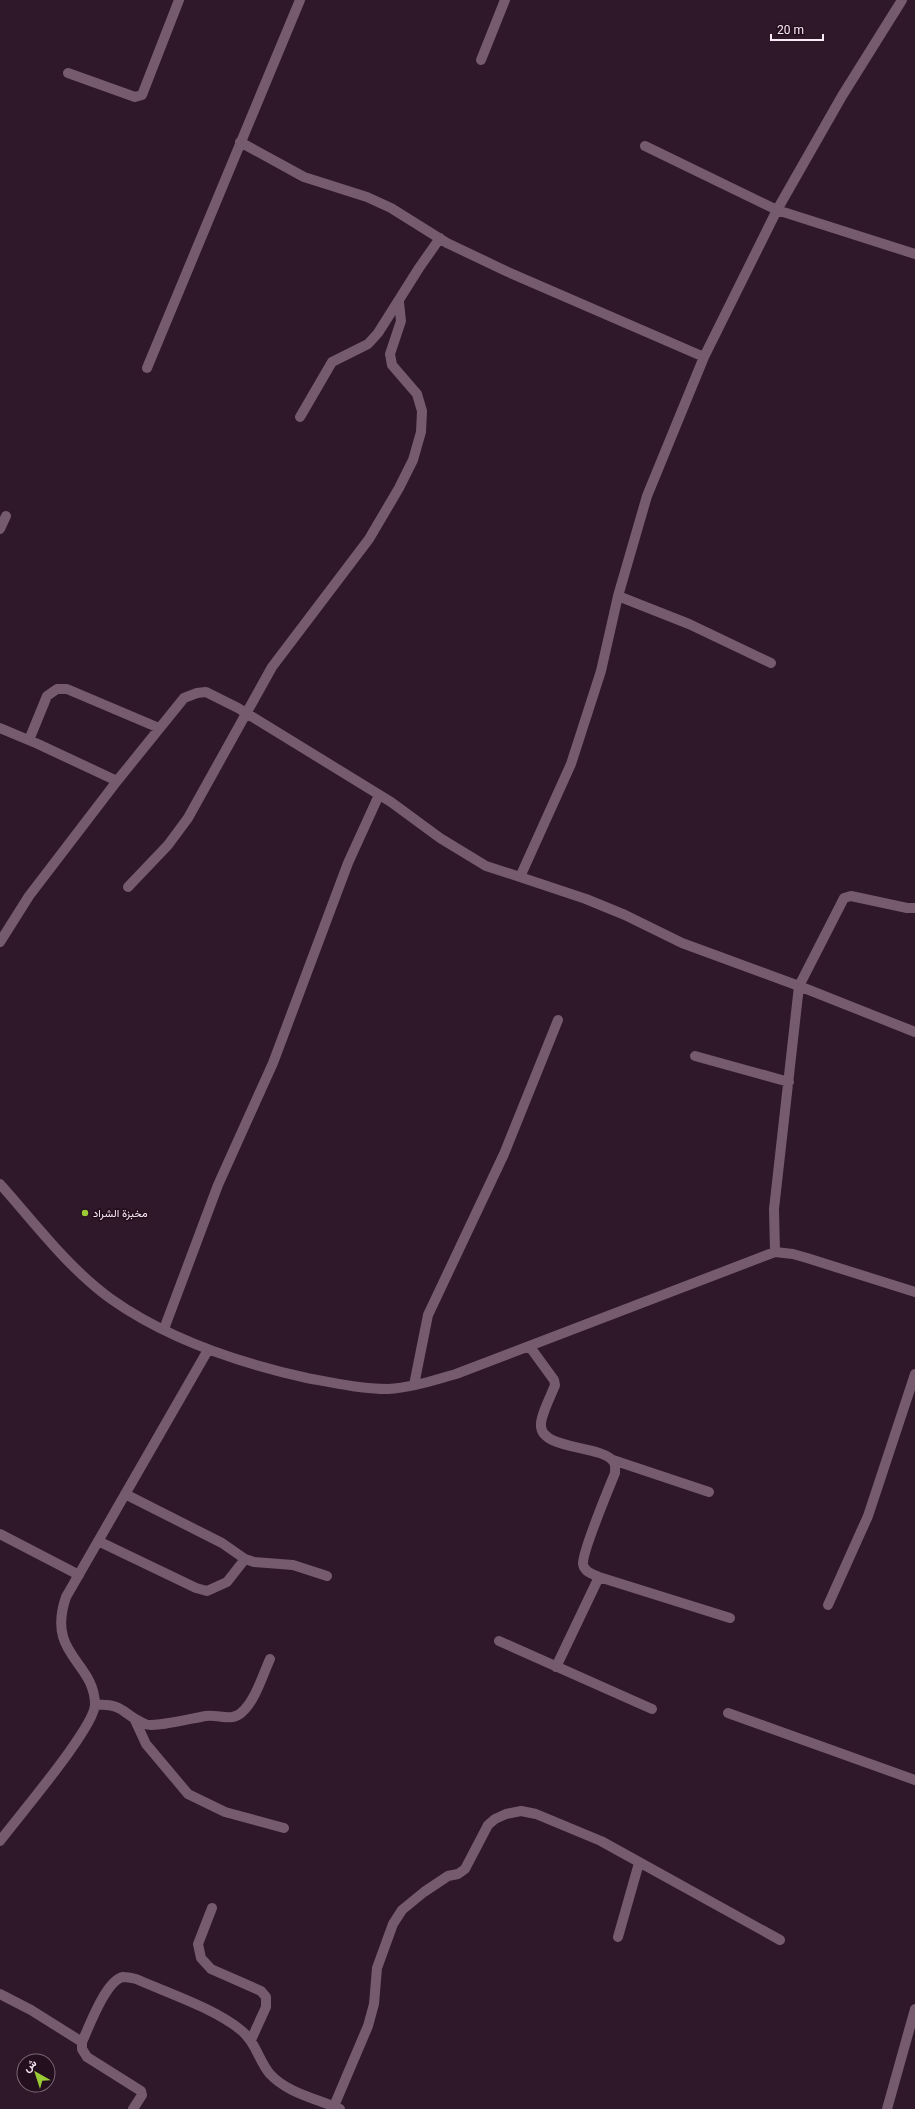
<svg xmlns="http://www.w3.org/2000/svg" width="915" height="2109" font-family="Roboto,Vazirmatn,sans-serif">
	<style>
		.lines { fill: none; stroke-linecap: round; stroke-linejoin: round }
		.minor { stroke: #755b6d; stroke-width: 10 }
		.poi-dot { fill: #9acb35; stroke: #240f1f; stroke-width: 1.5 }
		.labels { text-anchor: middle; stroke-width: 3.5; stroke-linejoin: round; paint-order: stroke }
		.poi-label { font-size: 11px; fill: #faeaf6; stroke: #240f1f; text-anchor: start }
	</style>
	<rect width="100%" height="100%" fill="#2e1829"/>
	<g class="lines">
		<path class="minor" d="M481 60 505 0
			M68 73 135 97 142 95 179 0
			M240 142 304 177 367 197 391 208 447 243 508 272 704 357
			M645 146 777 210 915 254
			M147 368 300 0
			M300 417 332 362 368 344 378 333 419 268 440 238
			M0 529 6 516
			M618 596 689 624 771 663
			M0 728 38 744 117 781
			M29 740 47 696 57 689H67L159 728
			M520 877 586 899 625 915 682 943 799 986 774 1209 775 1252
			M128 887 168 845 188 818 272 667 369 539 399 488 413 460 421 432 422 411 417 394 392 365 390 354 401 321 399 302
			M915 908H907L851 896 844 898 799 986 915 1032
			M0 942 29 896 117 781 184 698 197 693 206 692 238 708 391 802 440 838 486 866 520 877 571 764 601 671 618 596 647 496 704 357 777 210 842 96 902 0
			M695 1056 789 1082
			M0 1184C35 1223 68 1268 111 1299 169 1340 239 1363 307 1378 334 1383 361 1389 388 1389 411 1388 434 1380 456 1374L775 1252 793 1254 807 1258 915 1292
			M164 1329 218 1185 273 1063 348 863 379 795
			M530 1347 554 1380 555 1385C551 1396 540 1416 541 1426 542 1450 601 1445 613 1461 616 1464 615 1469 615 1473 609 1488 582 1552 583 1564 584 1572 593 1574 599 1577L730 1618
			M414 1385 428 1315 504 1154 558 1020
			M613 1460 709 1492
			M125 1494 222 1543 245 1559
			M0 1534 79 1575
			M98 1541 196 1588 207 1591 227 1582 245 1559 254 1562 293 1565 327 1576
			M828 1605 868 1516 915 1374
			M499 1641 652 1709
			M556 1667 599 1577
			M96 1705C124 1703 123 1715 145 1724 154 1728 193 1718 206 1716 218 1714 231 1722 241 1713 255 1702 263 1674 270 1659
			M728 1713 915 1780
			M134 1718 146 1744 188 1794 225 1812 284 1828
			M0 1841C17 1818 96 1726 95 1704 94 1661 46 1655 66 1597L208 1350
			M212 1908 198 1944 201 1958 211 1969 261 1991 266 1997V2007L251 2040
			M618 1937 639 1863
			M0 1994 31 2010 82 2042C89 2027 106 1980 123 1977 127 1977 132 1978 136 1979 168 1993 216 2009 242 2031 256 2043 259 2061 270 2074 287 2093 318 2099 340 2109
			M82 2042V2049L87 2057 141 2091 142 2095 133 2109
			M334 2106 368 2026 374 2004 377 1968 393 1924 402 1910 424 1892 448 1876 458 1874 465 1869 488 1825 495 1819 506 1814 521 1811 536 1814 601 1841 780 1940
			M887 2109 915 2009"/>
	</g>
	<circle class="poi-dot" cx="85" cy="1213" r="4"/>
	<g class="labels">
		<g class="poi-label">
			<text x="93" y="1217">مخبزة الشراد</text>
		</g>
	</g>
	<g transform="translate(36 2073) rotate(321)"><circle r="19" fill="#240f1f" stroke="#7a6775"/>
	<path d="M0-3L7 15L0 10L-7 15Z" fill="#9acb35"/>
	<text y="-6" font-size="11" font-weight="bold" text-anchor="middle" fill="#faeaf6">ش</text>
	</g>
	<path d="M771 34v6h52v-6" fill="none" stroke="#faeaf6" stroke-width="2"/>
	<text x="777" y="34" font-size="12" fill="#faeaf6" stroke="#240f1f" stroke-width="3" paint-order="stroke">20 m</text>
</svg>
